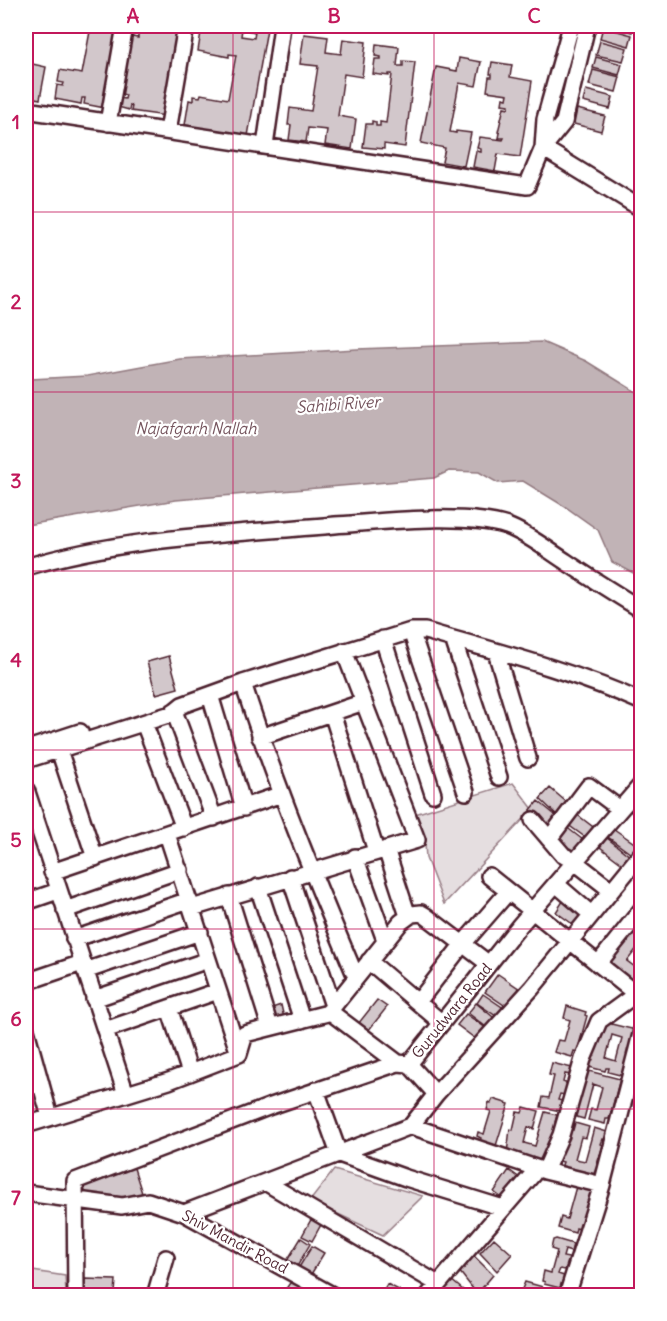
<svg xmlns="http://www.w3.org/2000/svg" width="667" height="1321" font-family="Delius,sans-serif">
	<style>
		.green { fill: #e5dee0; stroke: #987e86; stroke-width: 1.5 }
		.water { fill: #c1b3b6; stroke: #91787e; stroke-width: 1.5 }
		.building { fill: #d2c7cb; stroke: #4a1f2b; stroke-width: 1.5; fill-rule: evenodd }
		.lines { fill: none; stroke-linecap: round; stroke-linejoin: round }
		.minor-casing { stroke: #4a1f2b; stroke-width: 20 }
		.minor { stroke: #fff; stroke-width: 15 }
		.grid { fill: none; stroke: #c2185b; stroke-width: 1.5; stroke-opacity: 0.55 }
		.labels { text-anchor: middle; stroke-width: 4.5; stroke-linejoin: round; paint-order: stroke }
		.street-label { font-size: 15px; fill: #4a1f2b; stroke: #fff }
		.water-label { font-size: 16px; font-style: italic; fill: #74535c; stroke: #fff }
		.neatline { fill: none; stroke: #c2185b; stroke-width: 2 }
		.grid-label { font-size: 20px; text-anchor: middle; font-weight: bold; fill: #c2185b }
	</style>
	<rect width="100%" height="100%" fill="#fff"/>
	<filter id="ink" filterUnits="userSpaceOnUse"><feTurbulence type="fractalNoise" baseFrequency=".0167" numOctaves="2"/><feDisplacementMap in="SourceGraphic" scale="12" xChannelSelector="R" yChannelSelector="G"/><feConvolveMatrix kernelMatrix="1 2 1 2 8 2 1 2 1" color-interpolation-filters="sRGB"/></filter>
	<g filter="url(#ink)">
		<path class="green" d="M513 783 533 809 444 904 426 858 425 844 415 814Z
			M334 1170 423 1196 383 1235 310 1201Z
			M26 1270 65 1276 66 1295H26Z"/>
		<path class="water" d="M542 342 586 361 641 395V577L612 562 598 530 567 508 523 481 498 483 479 472 449 471 434 478 176 500 26 525V382L31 379 87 376 180 359 357 349Z"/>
		<path class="building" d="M91 26H120L105 108 84 104 85 98H82L81 104 55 99 57 85 63 86 64 83 58 82 60 70 82 74Z
			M130 26H155V28L166 30 167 26H182L166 116 131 111 132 106 130 105 129 110 118 107 119 98 125 99 126 95 117 93 120 75 124 76 126 64 122 63 127 36 138 38V34L128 32Z
			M202 26H218V27L222 28V26H248L267 29 248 136 185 125 189 100 193 101V96L200 97 201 94 228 99 236 55 229 54V57L198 51ZM242 29 255 32 254 38 241 36Z
			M528 26H549V29Z
			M607 26H634L632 32Z
			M603 27 632 35 629 46 600 38Z
			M304 34 328 37 326 52 341 54 343 39 366 42 362 77 344 74 338 116 356 119 352 149 325 145 327 130 308 128 306 142 289 140 291 125H288L290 108 311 111 318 66 300 64Z
			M600 41 627 48 623 61 596 55Z
			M376 44 399 47 397 66H403V61L415 62 405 147 384 144V149L363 147 366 124H372V121L376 122V126H380V122L386 123 392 74H389V76L373 74 375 59H381V57L375 56Z
			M596 57 622 64 619 75 593 68Z
			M459 58 481 62 476 86 459 83 450 132 456 133V131L471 133 464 166 442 162 445 148 421 143 436 67 457 71Z
			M492 62 512 65 510 77 532 81 520 157 498 154 495 171 473 167 476 151 481 152V149L477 148 480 137 503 140 504 138H499L500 133 498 132 504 107 509 108V105L502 104 503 98 507 99 508 94 487 91 489 77H492V74H490Z
			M28 63 46 67 40 99 26 96V70Z
			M593 70 620 77 616 92 589 85Z
			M586 90 613 97 610 109 583 102Z
			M577 109 605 116 601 131 574 124Z
			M169 656 178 688 156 694 147 662Z
			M550 788 570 805 559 817 540 799Z
			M641 798H642V820L630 811Z
			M538 801 560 819 552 829 530 811Z
			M575 813 597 830 589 840 567 824Z
			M565 826 587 843 576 856 555 839Z
			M614 829 640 847 634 856 608 837Z
			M607 838 631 857 625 866 600 847Z
			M563 901 581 915 574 925 556 912Z
			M639 926 642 927V942L627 961 635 967 642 958V985L636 983 634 987 622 978 624 974 621 972 618 977 606 967 614 957 611 954 633 927 636 930Z
			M498 974 523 991 510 1009 485 992Z
			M483 994 505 1009 499 1018 477 1003Z
			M377 1000 387 1007 368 1031 358 1024Z
			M476 1003 498 1021 490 1030 468 1013Z
			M281 1005 284 1018 273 1021 269 1009Z
			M567 1006 586 1012 585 1015 587 1016 577 1052 574 1051 572 1057 554 1052 558 1040 564 1041 570 1020 564 1018Z
			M466 1014 490 1031 481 1043 457 1025Z
			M603 1022 636 1030 624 1076 608 1072 609 1068H606L605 1071 589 1067ZM612 1035 622 1038 616 1061 606 1058Z
			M552 1063 572 1068 570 1075 565 1074 563 1082 568 1084 565 1095 560 1094 558 1100 563 1101 561 1111 541 1107 543 1097 549 1098 554 1076 549 1075Z
			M585 1070 620 1079 609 1119H606L605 1124 588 1120 591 1109 596 1110 602 1087 593 1084 584 1119 573 1116Z
			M493 1099 509 1104 495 1149 479 1142 481 1138 477 1136 478 1132 484 1134 491 1111 487 1110 489 1102 491 1103Z
			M524 1107 539 1111 534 1129 528 1127 524 1143 535 1146 545 1112 557 1115 555 1122 559 1123 557 1131 554 1130 545 1163 526 1158 527 1156 524 1155V1157L507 1153 510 1129 513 1130 517 1112 522 1113Z
			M575 1123 589 1127 586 1138 581 1137 575 1159 585 1161 594 1128 607 1132 605 1140 603 1139 601 1144 603 1145 593 1177 578 1173 579 1171 561 1168 563 1162 559 1161 566 1128 573 1130Z
			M133 1165 142 1193 125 1199 114 1197 86 1196 83 1182Z
			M509 1170 521 1179 506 1201 494 1192Z
			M577 1183 595 1188 583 1230 576 1228 575 1233 558 1228 561 1217 567 1219Z
			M313 1216 323 1221 312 1241 302 1236Z
			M301 1238 310 1244 295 1270 285 1264Z
			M494 1238 512 1254 497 1271 480 1253Z
			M556 1239 573 1244 571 1252 565 1250 563 1257 569 1258 565 1270 560 1269 558 1274 564 1276 560 1288 544 1284 545 1282 542 1281 544 1271 551 1273 557 1251 551 1249 553 1240Z
			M312 1246 324 1253 310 1276 298 1269Z
			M473 1255 493 1275 477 1294 459 1271Z
			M294 1277 304 1284 296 1296H281Z
			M85 1279 116 1280 115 1293 84 1292Z
			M450 1279 470 1296H438Z
			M525 1282 543 1287 540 1296H519Z
			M387 1284 399 1290 396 1296H380Z
			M548 1289 560 1291 559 1296H546Z"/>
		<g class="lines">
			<g class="minor-casing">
				<path id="minor" d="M26 110 527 186 543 148 564 122 587 26
					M108 123 125 26
					M168 131 186 26
					M265 146 282 26
					M543 148 545 119 571 26
					M543 148 642 209
					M26 567C125 537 232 534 335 525 381 522 464 512 507 526 526 533 548 550 565 561 590 578 616 594 642 610
					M411 631 466 792
					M383 639 433 794
					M453 639 499 777
					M496 652 528 758
					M243 683C275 783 315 880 356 977
					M210 695 244 808
					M174 711 214 818
					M332 713 376 851
					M144 723 184 828
					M260 737 364 702
					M34 747 80 732
					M59 750 95 858
					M26 760 171 714 182 705 243 683 411 631H425C498 652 573 671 642 702
					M26 789 126 1094
					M533 820 563 855 575 862 611 890
					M167 834 239 1054
					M549 839 589 786 620 809
					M386 849 408 916
					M355 857 385 940
					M52 872 282 794
					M489 876 636 994 599 1021 583 1059 561 1135 545 1171
					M290 877 333 1006
					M556 884 591 914
					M258 887 302 1020
					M229 896 270 1027
					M26 902 58 891
					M192 908 417 840 344 651
					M65 910 180 870
					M74 939 189 900
					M369 961 442 1023
					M598 964 642 909
					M85 971 200 932
					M26 982 82 963
					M94 999 208 960
					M418 1002 462 945 508 892
					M169 1008 190 1073
					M329 1011 398 1063
					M26 1030 50 1117
					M105 1030 218 991
					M409 1064 520 925 642 784
					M409 1064 436 1094
					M26 1088 41 1083
					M316 1090 339 1154 406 1178 503 1208
					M26 1125 169 1081 239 1054 245 1034 328 1013 401 922 412 914 421 913 426 916 489 964
					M411 1126 545 1171 602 1185
					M265 1182 438 1284
					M26 1193 122 1206 148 1201 184 1213 334 1296
					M184 1213 411 1126 436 1094 532 988 642 853
					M76 1296 75 1181 271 1106 398 1063 409 1064
					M155 1296 166 1258
					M428 1296 533 1174
					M567 1296 602 1185 642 1030"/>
			</g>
			<use href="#minor" class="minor"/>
		</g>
	</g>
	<path class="grid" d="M233 26V1296M434 26V1296M26 212H642M26 392H642M26 571H642M26 750H642M26 929H642M26 1109H642"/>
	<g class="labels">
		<g class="street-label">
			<text transform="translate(452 1011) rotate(-51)" y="5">Gurudwara Road</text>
			<text transform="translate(235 1242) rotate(28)" y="5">Shiv Mandir Road</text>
		</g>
		<g class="water-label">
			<text transform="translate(338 404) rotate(-4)" y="6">Sahibi River</text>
			<text x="196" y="434">Najafgarh Nallah</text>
		</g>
	</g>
	<rect width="667" height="1321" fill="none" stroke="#fff" stroke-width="66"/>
	<rect x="33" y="33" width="601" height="1255" class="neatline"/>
	<g class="grid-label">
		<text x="133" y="23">A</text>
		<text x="334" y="23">B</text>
		<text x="534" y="23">C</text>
		<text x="16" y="129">1</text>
		<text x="16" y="309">2</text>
		<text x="16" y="488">3</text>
		<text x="16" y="667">4</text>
		<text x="16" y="847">5</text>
		<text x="16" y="1026">6</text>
		<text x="16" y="1205">7</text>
	</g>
</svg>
